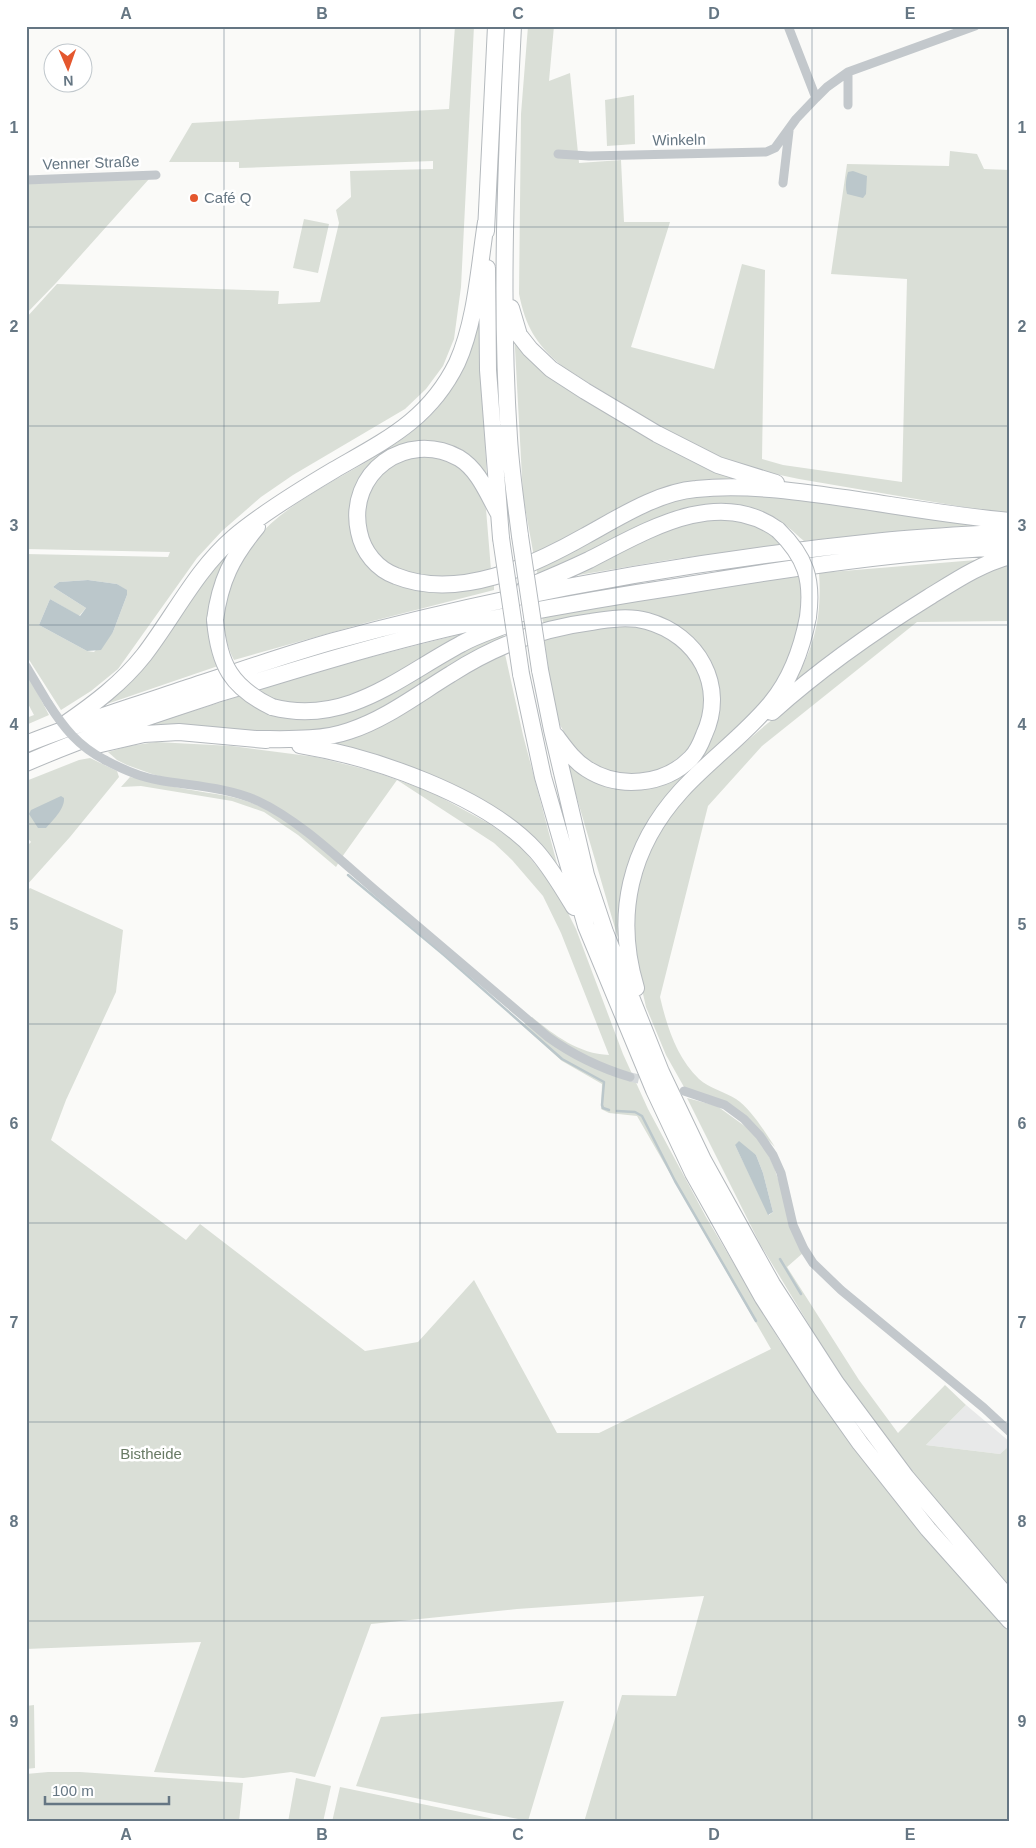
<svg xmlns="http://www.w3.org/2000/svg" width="1036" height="1848" font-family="Helvetica,sans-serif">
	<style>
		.built { fill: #e8e9e9 }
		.green { fill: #dadfd7; fill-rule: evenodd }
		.water { fill: #bbc7cb }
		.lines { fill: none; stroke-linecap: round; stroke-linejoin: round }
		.stream { stroke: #bbc7cb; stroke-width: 2.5 }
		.street-tunnel { stroke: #d5d9db; stroke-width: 9; stroke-dasharray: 9 4.5; stroke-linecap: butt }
		.highway-casing { stroke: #b4b9bd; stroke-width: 18 }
		.street { stroke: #c3c8cc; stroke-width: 9 }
		.highway { stroke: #fff; stroke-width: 16 }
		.highway-bridge-casing { stroke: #b4b9bd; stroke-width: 18; stroke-linecap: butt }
		.street-bridge { stroke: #c3c8cc; stroke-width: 9 }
		.highway-bridge { stroke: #fff; stroke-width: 16 }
		.grid { fill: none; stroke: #657683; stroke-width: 1; stroke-opacity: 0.55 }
		.poi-dot { fill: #e4572e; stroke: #fff; stroke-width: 2 }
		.labels { text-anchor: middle; stroke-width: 5; stroke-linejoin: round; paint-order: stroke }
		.street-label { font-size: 15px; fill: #657683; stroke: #fff }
		.poi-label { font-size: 15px; fill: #657683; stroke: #fff; text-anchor: start }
		.park-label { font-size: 15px; fill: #687a64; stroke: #fff }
		.neatline { fill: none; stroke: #657683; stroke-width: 2 }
		.grid-label { font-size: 16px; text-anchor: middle; font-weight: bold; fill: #657683 }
	</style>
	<rect width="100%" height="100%" fill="#fafaf8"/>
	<path class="built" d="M966 1405 1010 1442V1445L1000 1454 926 1445Z"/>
	<path class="green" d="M455 26H474L461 287 454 339 443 366 426 389 405 409 293 475 261 497 222 531 197 558 118 669 91 691 61 710 26 655V554L168 557 170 552 26 549V318L57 284 279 291 278 304 320 302 339 223 336 210 351 197 350 171 433 169V161L239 168V162H169L192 123 449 109ZM88 580 117 584 126 590 127 595 113 632 94 652 87 651 39 625 50 599 79 616 86 608 53 587 59 582Z
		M528 26H554L549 81 570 73 579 163 621 160 624 222H670L631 347 714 369 742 264 765 270 762 459 783 465 902 482 907 279 831 274 847 164 949 166 950 151 977 154 984 169 1010 170V515L799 479 761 471 715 455 678 436 636 413 562 366C535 343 526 327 519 294L521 114Z
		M634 95 635 144 607 146 605 100Z
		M149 179 56 283 26 314V184Z
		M304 219 329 224 318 273 293 268Z
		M479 314 487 482 438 448 377 466 355 525 392 579 494 582V590L369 622 234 660C223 639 221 613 228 590 255 495 371 478 433 413 460 385 469 350 479 314Z
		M514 330 535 360 763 483 712 482 534 557 523 496Z
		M430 455 447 460 466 472 482 498 486 509 491 570 476 577 404 575 382 560 371 545 363 527 368 489 376 479 399 460Z
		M718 489 992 524 899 531 804 541C792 531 780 518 765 513 750 507 733 506 718 505L538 577 536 566 656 504Z
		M719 516 741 518 774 535 782 545 668 560 561 578 662 529Z
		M243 535 209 619V635L218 666 101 706Z
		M988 559 792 684C815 649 822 615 819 573Z
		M1010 562 1009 621 917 622 762 746 708 806 660 997C667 1027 677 1058 699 1079 709 1088 725 1092 736 1099 751 1109 765 1132 775 1147L733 1106 684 1087 666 1055 646 1007 636 963 632 918 641 868 655 837 676 806 722 762 768 723 877 639 963 583Z
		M802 576 806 603 785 678 641 841 623 948 617 935 562 747 611 782 685 768 715 690 664 623 544 627 542 617 705 589Z
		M637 625 661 631 698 663 707 697 699 736 687 753 671 767 632 777 609 772 585 760 571 744 560 725 553 701 544 639 591 628Z
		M503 632 504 643 373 718 305 735 153 727 152 724 240 696C258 710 281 720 304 720 335 719 362 701 389 687 426 668 464 648 503 632Z
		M465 633 379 689 297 709 270 698 259 689 363 659Z
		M505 654 523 735 560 875 511 824 319 745 485 662Z
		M26 671 49 715 26 725V718L34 715 26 700Z
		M156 742 232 746 316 757 372 771 431 792 488 823 518 843 552 885 565 907 576 929 623 1054 648 1109 706 1217 781 1343 811 1328 760 1244 687 1098 717 1106 753 1132 766 1150 774 1167 803 1253 787 1267 859 1380 898 1433 945 1385 966 1405 926 1445 1000 1454 1010 1445V1822H584L622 1695 676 1696 704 1596 517 1609 371 1624 315 1777 291 1772 243 1778 154 1772 201 1642 26 1649V892L30 888 123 930 116 992 66 1100 51 1140 186 1240 200 1224 365 1351 418 1342 474 1280 557 1433H599L771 1349 637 1116 609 1113 601 1109 602 1084 562 1061 523 1026 532 1017C554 1035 579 1054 609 1055L561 933 543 896 512 860 494 843 397 780 342 857 281 810 152 774 127 765 117 760 108 752 129 746ZM735 1145 756 1155 763 1173 773 1212 769 1215Z
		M90 758 117 771 119 777 70 837 26 886V847L31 842 26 836V781L79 760Z
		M130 777C145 779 160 784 175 787 207 794 238 794 268 810 294 824 316 844 339 862L336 867 298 835 264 812 232 801 141 786 121 787Z
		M564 1701 528 1821 356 1786 381 1717Z
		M34 1705 35 1768 26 1769V1706Z
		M48 1772H80L243 1783 239 1822H26V1774Z
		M296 1778 331 1786 323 1822H288Z
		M340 1787 494 1819 495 1822H332Z"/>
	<path class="water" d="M853 171 867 176 866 194 863 198 847 194C845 187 846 178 848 172Z
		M88 580 117 584 127 590V595L113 632 101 650 87 651 39 625 50 599 80 616 86 608 53 587 59 582Z
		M61 796 64 798C65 809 52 821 46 828H38L29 814 31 810Z
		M739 1141 756 1155 763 1173 773 1212 768 1215 735 1145Z"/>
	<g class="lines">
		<path class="stream" d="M348 875 444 955 562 1059 604 1082 602 1105 603 1108 609 1110
			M617 1111 635 1112 642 1116 675 1181 756 1321
			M780 1259 801 1294"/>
		<path class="street-tunnel" d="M630 1077 652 1082"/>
		<g class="highway-casing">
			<path id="highway" d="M513 26C506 163 500 301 509 438 511 471 516 504 520 536
				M486 231 496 26
				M487 268 488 370 501 538
				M511 308 519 335 530 349 551 369 585 391 657 434 718 465 776 483
				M499 514C488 495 479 470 459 458 406 429 346 473 359 532 363 552 377 569 396 576 458 601 532 566 585 536 618 518 658 492 696 489 745 484 795 491 844 498 899 506 954 516 1010 521
				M525 588C547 579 568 570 589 560 646 531 718 486 778 530
				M215 620C220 581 232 557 257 527
				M540 670 552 730 586 875 605 932 661 1072 703 1160 772 1284 836 1383 906 1477 1010 1600
				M521 674 543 777 586 926 654 1090 693 1173 763 1298 821 1388 860 1443 928 1529 1010 1621
				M272 707C347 726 399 677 461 644 475 636 491 631 506 625
				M772 712C820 669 874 631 929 597 955 581 980 564 1010 556
				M65 724C94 704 122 683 144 655 174 616 196 570 233 538 261 514 302 489 334 470 386 440 429 420 457 363 476 321 479 267 486 222
				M256 739C287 739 320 741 349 731 386 719 418 694 451 674 493 647 542 628 591 622 609 619 629 616 647 621 698 635 727 686 704 735 701 743 697 752 691 758 664 786 618 789 587 769 574 761 565 748 556 736
				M26 744C78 723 132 707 184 689 234 673 284 655 334 641 514 592 698 560 883 541 925 537 968 535 1010 532
				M300 745C373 757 485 795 536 851 551 868 562 887 574 907
				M92 746 144 734 179 732 266 740
				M26 763C88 736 153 715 217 694 298 669 379 644 462 625 535 610 609 597 682 586 791 568 900 551 1010 547
				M636 988C614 915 630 847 681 791 709 760 744 736 771 703 791 679 802 648 808 617"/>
		</g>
		<path class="street" d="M788 26 816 98
			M848 105V72
			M558 154 589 156 766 152 775 148 796 119 816 98 827 87 848 72 975 26
			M26 180 156 175
			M783 183 789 131
			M26 666 48 703
			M105 760C122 769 139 777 158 780 191 786 227 787 258 801 299 820 340 860 375 890 433 939 490 988 548 1037 573 1055 600 1068 630 1077
			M684 1091 725 1105 744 1119 760 1136 773 1155 781 1173 793 1225 804 1249 813 1263 841 1290 984 1408 1010 1432"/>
		<use href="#highway" class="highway"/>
		<g class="highway-bridge-casing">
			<path id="highway-bridge" d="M778 530C806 557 813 580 808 617
				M520 536 540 670
				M501 538 521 674
				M215 620C219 665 231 687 272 707"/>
		</g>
		<path class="street-bridge" d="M48 703C64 728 78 746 105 760"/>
		<use href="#highway-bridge" class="highway-bridge"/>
	</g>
	<path class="grid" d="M224 26V1822M420 26V1822M616 26V1822M812 26V1822M26 227H1010M26 426H1010M26 625H1010M26 824H1010M26 1024H1010M26 1223H1010M26 1422H1010M26 1621H1010"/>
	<circle class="poi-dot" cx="194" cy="198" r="5"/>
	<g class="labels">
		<g class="street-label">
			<text transform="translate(679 140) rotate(-1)" y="5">Winkeln</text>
			<text transform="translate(91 163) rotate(-2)" y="5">Venner Straße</text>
		</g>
		<g class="poi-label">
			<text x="204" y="203">Café Q</text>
		</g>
		<g class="park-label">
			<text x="151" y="1459">Bistheide</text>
		</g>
	</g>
	<rect width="1036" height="1848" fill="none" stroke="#ffffff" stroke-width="55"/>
	<g transform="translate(68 68) rotate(178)"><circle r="24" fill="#ffffff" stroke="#c1c8cd"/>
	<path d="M0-4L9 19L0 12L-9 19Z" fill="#e4572e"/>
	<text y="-8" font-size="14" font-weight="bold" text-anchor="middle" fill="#657683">N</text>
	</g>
	<path d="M45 1796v8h124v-8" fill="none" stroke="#657683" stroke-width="2.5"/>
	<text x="52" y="1796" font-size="15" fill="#657683" stroke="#ffffff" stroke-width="4" paint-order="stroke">100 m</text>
	<rect x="28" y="28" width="980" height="1792" class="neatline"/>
	<g class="grid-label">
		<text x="126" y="19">A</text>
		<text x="322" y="19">B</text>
		<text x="518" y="19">C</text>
		<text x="714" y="19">D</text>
		<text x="910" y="19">E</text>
		<text x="14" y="133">1</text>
		<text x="1022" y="133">1</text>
		<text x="14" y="332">2</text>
		<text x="1022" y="332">2</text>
		<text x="14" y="531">3</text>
		<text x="1022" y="531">3</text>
		<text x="14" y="730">4</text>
		<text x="1022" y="730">4</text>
		<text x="14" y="930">5</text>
		<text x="1022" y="930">5</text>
		<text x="14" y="1129">6</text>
		<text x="1022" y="1129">6</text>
		<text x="14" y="1328">7</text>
		<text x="1022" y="1328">7</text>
		<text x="14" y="1527">8</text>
		<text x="1022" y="1527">8</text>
		<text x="14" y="1727">9</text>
		<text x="1022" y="1727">9</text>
		<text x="126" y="1840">A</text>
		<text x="322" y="1840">B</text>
		<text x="518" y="1840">C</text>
		<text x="714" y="1840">D</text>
		<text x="910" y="1840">E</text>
	</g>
</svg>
